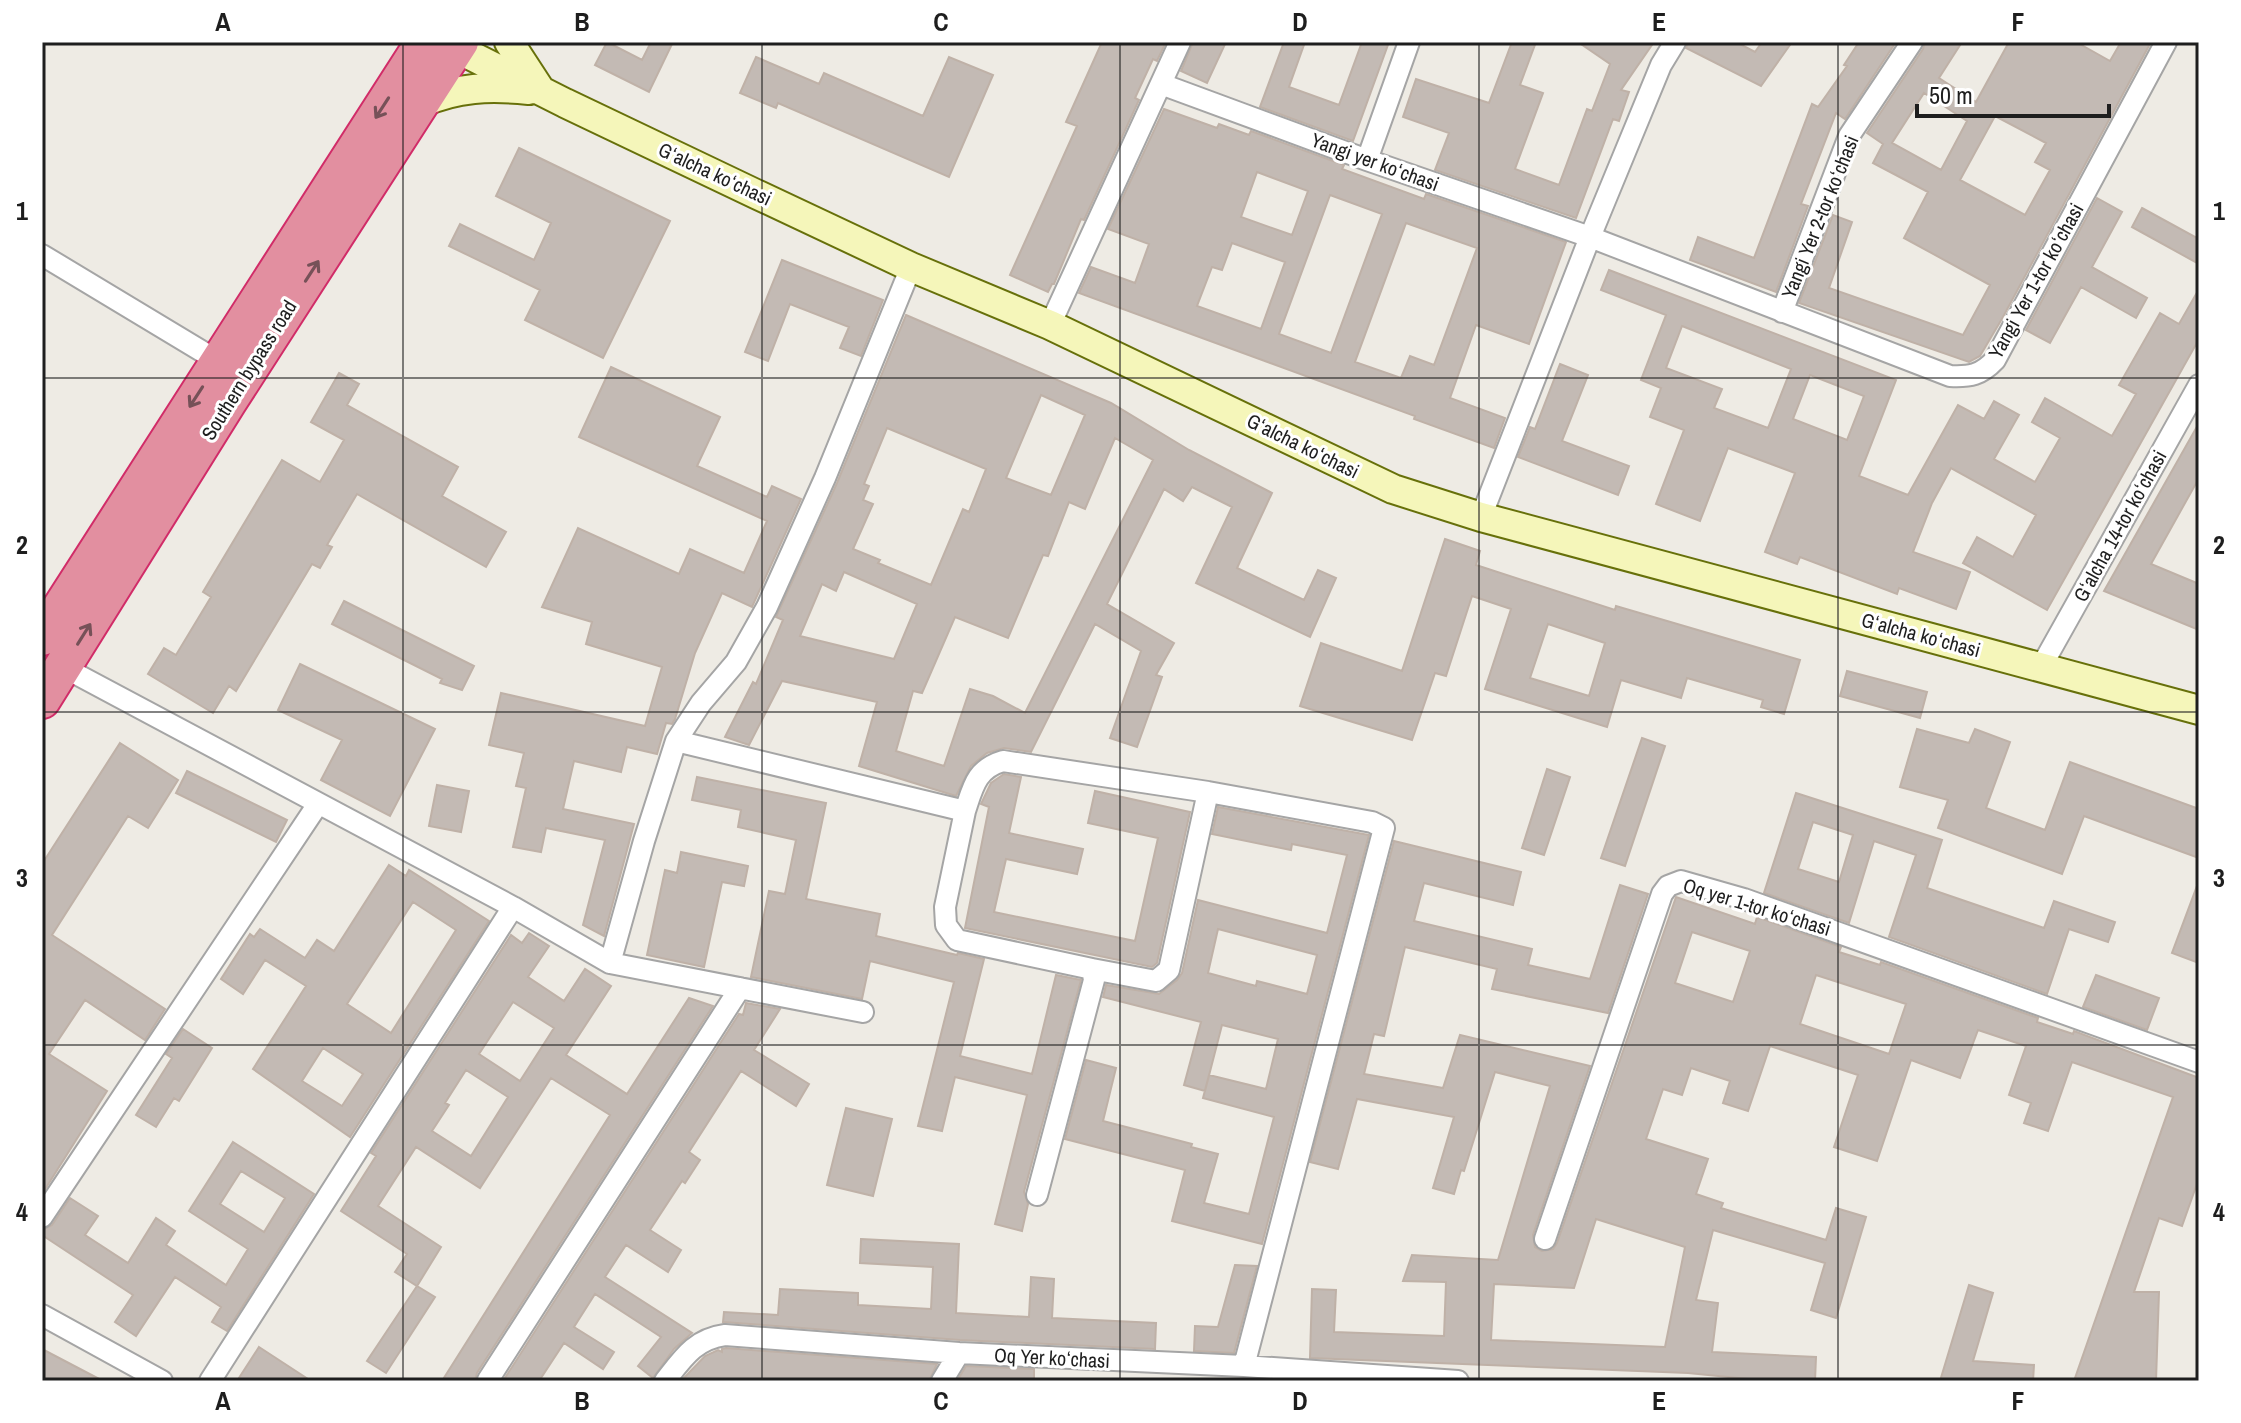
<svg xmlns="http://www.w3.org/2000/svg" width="2241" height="1423" font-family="'Archivo Narrow',sans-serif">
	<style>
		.building { fill: #c3bab4; stroke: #bfb1a7; stroke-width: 2; fill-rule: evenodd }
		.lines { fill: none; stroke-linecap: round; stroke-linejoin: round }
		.street-casing { stroke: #a5a5a5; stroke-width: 24 }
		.secondary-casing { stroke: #67700a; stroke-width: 32 }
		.highway-casing { stroke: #d12c68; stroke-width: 40 }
		.street { stroke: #fff; stroke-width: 20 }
		.secondary { stroke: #f5f6ba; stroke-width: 28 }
		.highway { stroke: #e28fa0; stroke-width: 36 }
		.oneway { stroke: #765158 }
		.grid { fill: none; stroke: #1e1e1e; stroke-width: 2; stroke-opacity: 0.55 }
		.labels { text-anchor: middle; stroke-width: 6; stroke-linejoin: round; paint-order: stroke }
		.street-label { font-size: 20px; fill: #1e1e1e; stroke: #fff }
		.neatline { fill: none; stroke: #1e1e1e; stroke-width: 3 }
		.grid-label { font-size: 26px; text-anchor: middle; font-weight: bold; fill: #1e1e1e }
	</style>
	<rect width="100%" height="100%" fill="#eeebe4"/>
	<path class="building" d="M607 42 642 60 651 42H673L649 92 595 65Z
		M1102 42H1166L1157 61 1153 59 1135 98 1139 100 1084 220 1081 219 1054 284H1052L1048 292 1010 275 1077 126 1066 122Z
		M1193 42H1226L1207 83 1181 71Z
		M1284 42H1305L1289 87 1339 105 1362 42H1389L1353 141 1260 107Z
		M1512 42H1536L1520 85 1543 93 1515 169 1559 185 1587 109 1592 111 1610 64 1578 42H1654L1621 90 1629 92 1619 121 1613 119 1576 218 1435 170 1449 133 1403 117 1416 79 1489 103Z
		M1688 42H1736L1755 52 1762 42H1792L1761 86 1686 48Z
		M1859 42H1896L1845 119 1836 113 1801 204 1808 206 1776 292 1690 260 1698 237 1754 258 1812 104 1818 107 1847 66 1844 65Z
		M1925 42H1962L1939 78 1976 102 2009 42H2076L2110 61 2121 42H2151L2003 317 1980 356 1969 362 1799 303 1833 215 1852 222 1829 288 1963 335 1990 285 1904 238 1928 192 1873 163 1883 144 1867 133 1923 49ZM1924 93 1967 121 1941 170 1892 143ZM1995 116 2046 143 2035 162 2050 170 2025 215 1960 180Z
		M756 57 819 84 824 73 923 116 949 57 993 75 949 177 778 103 776 108 740 93Z
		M1164 109 1217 128 1219 124 1249 135 1251 131 1344 165 1342 169 1424 199 1426 194 1566 242 1529 344 1476 325 1450 398 1505 418 1494 448 1414 419 1415 416 1079 293 1091 267 1135 283 1149 244 1108 229ZM1257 172 1308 191 1292 235 1241 217ZM1330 195 1382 214 1331 353 1279 334ZM1406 223 1477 248 1434 365 1410 356 1401 378 1355 362ZM1232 243 1285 262 1261 329 1197 306 1212 267 1222 270Z
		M519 148 670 221 603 358 525 320 540 290 449 246 460 224 534 260 551 223 496 196Z
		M2097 198 2122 212 2092 267 2147 298 2136 318 2081 287 2050 343 2026 330Z
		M2142 208 2199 239V264L2132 227Z
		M782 260 883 300 861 356 840 348 849 327 790 304 768 361 745 352Z
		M1609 270 1896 380 1859 476 1908 495 1958 405 1984 419 1994 401 2019 415 1994 459 2035 482 2060 438 2032 422 2045 398 2112 436 2136 394 2119 385 2160 313 2179 324 2199 289V339L2047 610 1963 563 1977 537 2013 557 2036 515 1951 468 1932 503 1913 552 1970 572 1956 609 1899 588 1897 594 1800 557 1797 564 1765 552 1795 473 1728 448 1700 521 1656 504 1684 430 1650 417 1661 388 1641 380 1666 315 1601 290ZM1682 326 1791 369 1768 428 1714 408 1722 389 1666 368ZM1810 375 1864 396 1847 440 1793 419Z
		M906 315 1111 403 1189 450 1272 493 1237 568 1304 600 1318 570 1336 578 1310 637 1196 583 1232 507 1192 487 1183 501 1164 489 1107 604 1174 643 1156 675 1162 677 1137 747 1110 738 1141 651 1095 624 1031 752 1004 748 987 753 971 766 956 796 859 766 877 702 782 681 749 745 725 737 753 682 756 684 783 620 776 617 837 483ZM1041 395 1085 415 1051 495 1006 478ZM887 428 986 469 969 512 963 509 931 585 878 563 880 560 853 549 873 504 863 500 869 486 864 484ZM1115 438 1153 460 1025 713 993 696 970 689 944 766 896 751 913 691 922 693 955 617 1008 638 1043 555 1048 556 1069 502 1085 509ZM844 572 917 604 894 659 800 636 822 584 836 591Z
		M1560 364 1588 375 1562 441 1629 466 1618 495 1518 457 1530 427 1535 429Z
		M611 367 720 417 697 466 767 497 772 486 801 499 752 607 722 593 695 653 675 719 672 724 666 723 657 754 627 747 621 772 574 761 563 809 634 824 604 936 583 925 605 840 546 828 541 852 513 847 526 788 516 786 524 753 489 745 501 693 645 726 662 667 586 644 592 622 542 607 578 528 679 574 690 549 744 573 767 521 579 437Z
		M339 373 359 384 347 405 458 467 442 496 506 532 486 567 357 494 327 545 332 547 320 568 312 564 236 691 229 686 213 713 148 674 164 648 176 655 211 597 203 592 282 460 320 482 344 440 311 422Z
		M2199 423V478L2151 564 2199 584V630L2104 591Z
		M1445 539 1480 551 1476 565 1615 610 1616 606 1800 660 1784 714 1761 707 1763 700 1687 678 1681 698 1621 680 1607 727 1485 689 1511 609 1472 596 1446 676 1435 673 1412 740 1300 706 1321 643 1402 671ZM1548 624 1605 643 1589 696 1530 678Z
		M344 601 474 666 462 690 440 683 442 679 332 624Z
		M300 664 435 729 390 816 321 780 342 740 278 710Z
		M1847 671 1927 692 1920 718 1840 696Z
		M1917 729 1969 743 1975 729 2010 742 1986 808 2045 830 2070 762 2199 809V858L2084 816 2062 874 1938 828 1948 800 1900 787Z
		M1642 738 1665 746 1625 866 1601 858Z
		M120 743 178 780 148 828 128 816 52 935 165 1009 145 1040 85 1000 49 1054 107 1091 42 1194V864Z
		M1547 769 1570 777 1544 855 1522 848Z
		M187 771 287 820 276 842 176 793Z
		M1004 774 1021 777 1009 833 1083 849 1077 874 1006 859 994 912 1135 941 1158 838 1088 823 1095 791 1190 812 1157 963 1152 967 965 928 989 807 981 804 991 783Z
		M697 777 826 803 806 899 880 914 876 936 957 955 958 953 984 959 960 1056 1032 1074 1056 975 1081 980 1024 1192 1028 1204 1022 1231 995 1224 1027 1095 955 1077 942 1131 918 1126 954 982 870 961 862 999 751 977 769 891 785 894 796 840 738 827 741 810 692 800Z
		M437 785 469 791 461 832 429 826Z
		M1796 793 1942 840 1927 888 2044 928 2054 901 2115 922 2108 942 2069 929 2047 994 1889 937 1916 855 1874 841 1849 923 1764 893ZM1813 822 1853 835 1839 882 1798 869Z
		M1218 807 1369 835 1262 1244 1172 1221 1185 1170 1065 1139 1086 1060 1116 1068 1103 1121 1192 1144 1191 1147 1218 1154 1204 1203 1249 1214 1274 1117 1203 1098 1209 1075 1266 1089 1278 1039 1222 1025 1205 1091 1184 1085 1201 1022 1103 997 1106 985 1159 994 1177 980 1182 973 1198 900 1327 933 1347 855 1292 844 1291 850 1212 834ZM1218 929 1317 955 1307 994 1257 981 1256 986 1208 973Z
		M1394 841 1521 872 1513 905 1424 883 1414 921 1532 949 1528 965 1590 979 1620 885 1648 894 1608 1013 1492 989 1497 969 1405 947 1384 1036 1374 1034 1364 1074 1443 1088 1460 1035 1590 1066 1533 1235 1535 1247 1542 1251 1553 1249 1557 1243 1676 897 1755 924 1757 917 1841 947 1839 952 1880 965 1881 962 2038 1018 2037 1022 2073 1034 2074 1031 2199 1078V1178L2182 1226 2159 1218 2134 1292H2159L2156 1381H2074L2173 1097 2072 1062 2048 1131 2024 1123 2031 1103 2009 1095 2026 1046 1978 1030 1960 1078 1911 1060 1877 1161 1834 1147 1858 1075 1770 1046 1748 1111 1723 1103 1730 1081 1691 1068 1682 1095 1663 1089 1646 1139 1708 1159 1696 1194 1723 1203 1721 1208 1826 1240 1836 1208 1866 1217 1836 1318 1811 1310 1825 1263 1713 1230 1696 1300 1718 1303 1712 1352 1816 1357 1815 1381H1768L1688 1373 1310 1358 1312 1289 1336 1290 1334 1332 1444 1336 1446 1282 1403 1281 1412 1255 1498 1260 1550 1086 1495 1072 1464 1171 1461 1170 1454 1194 1433 1188 1454 1117 1357 1099 1338 1169 1310 1162ZM1692 932 1750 951 1733 1002 1675 983ZM1816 975 1906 1004 1889 1054 1800 1024ZM1596 1219 1685 1247 1665 1347 1491 1340 1494 1284 1574 1288Z
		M681 852 748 866 744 886 722 882 704 967 647 955 665 870 677 873Z
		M389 865 406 876 409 870 489 921 350 1137 253 1069 306 986 265 960 243 994 221 979 250 934 254 937 260 929 305 958 317 940 334 951ZM413 902 456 930 391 1033 347 1004ZM323 1048 363 1074 342 1106 302 1081Z
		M2197 886 2199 887V963L2172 953Z
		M529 933 549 946 528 977 564 1001 585 969 611 986 566 1055 627 1094 689 998 713 1006 477 1373 475 1381H442L610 1115 551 1078 480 1188 416 1147 378 1206 441 1247 417 1286 395 1272 407 1254 341 1211 376 1156 371 1153 511 935 522 943ZM513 1002 554 1028 520 1081 479 1054ZM466 1070 508 1097 471 1156 432 1131 449 1105 445 1103Z
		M2096 975 2159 998 2147 1030 2083 1007Z
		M746 1003 780 1009 754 1050 809 1084 796 1106 741 1071 689 1152 700 1160 685 1183 682 1181 650 1230 681 1250 668 1272 626 1245 605 1277 692 1333 674 1349 653 1378 638 1366 661 1337 595 1294 574 1327 614 1352 603 1369 564 1343 539 1381H503L739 1014 743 1015Z
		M183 1029 212 1048 179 1101 174 1098 156 1127 136 1115 172 1058 166 1054Z
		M846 1108 892 1119 873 1196 827 1185Z
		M233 1142 314 1194 227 1331 212 1322 221 1307 175 1277 136 1336 115 1322 133 1295 42 1235V1230L52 1225 70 1198 98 1216 85 1235 128 1263 156 1218 175 1231 166 1245 226 1285 248 1249 189 1211ZM241 1171 285 1198 264 1232 220 1204Z
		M861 1239 959 1244 956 1313 1029 1317 1031 1277 1054 1279 1052 1318 1156 1323 1155 1349 960 1340 723 1322 724 1312 778 1315 780 1289 858 1293V1305L931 1309 933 1267 860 1263Z
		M1235 1265 1257 1266 1234 1353 1194 1351 1195 1326 1218 1327Z
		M1969 1285 1993 1293 1973 1361 2034 1365 2033 1381H1940Z
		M417 1286 435 1297 386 1373 367 1361Z
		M259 1347 311 1381H237Z
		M726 1348 937 1364 929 1381H681L705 1356 718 1350 722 1352V1349Z
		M42 1349 103 1381H42Z
		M966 1366 1034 1369V1381H957Z"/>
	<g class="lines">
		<g class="street-casing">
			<path id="street" d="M1161 84 1367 160 1590 237 1950 376C1970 377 1981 375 1995 360L2166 42
				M1367 160 1409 42
				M42 255 218 361
				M1782 312 1849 136 1912 42
				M1050 325 1180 42
				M1481 517 1590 237 1661 65 1675 42
				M63 667 513 907 610 963 863 1012
				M2041 667 2199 385
				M676 741 965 811C973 787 976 769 1003 761L1208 792 1372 822 1384 828 1244 1366
				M965 811 945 907 946 925 957 940 1092 969 1094 980 1037 1195
				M610 963 644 841 676 741 701 703 736 662 767 607 825 478 911 267
				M1092 969 1156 981 1169 970 1208 792
				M42 1217 318 804
				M1545 1239 1662 894 1668 886 1681 881 1744 899 2199 1062
				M42 1315 162 1381
				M488 1380 740 988
				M210 1381 513 907
				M665 1381C683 1358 695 1339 725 1335L959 1353 1244 1366 1458 1381
				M942 1381 959 1353"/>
		</g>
		<g class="secondary-casing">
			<path id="secondary" d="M444 42 565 103 758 195 911 267 1050 325 1393 489 1481 517 2199 710
				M509 42 539 88
				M421 103C457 87 490 86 529 90"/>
		</g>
		<g class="highway-casing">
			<path id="highway" d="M42 637 424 42
				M42 700 228 402 460 42"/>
		</g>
		<use href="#street" class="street"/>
		<use href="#secondary" class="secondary"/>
		<use href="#highway" class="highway"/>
	</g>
	<defs><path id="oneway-shaft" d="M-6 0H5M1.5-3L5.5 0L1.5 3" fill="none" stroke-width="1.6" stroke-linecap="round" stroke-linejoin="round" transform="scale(2)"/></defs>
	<g class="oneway">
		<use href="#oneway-shaft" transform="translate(382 108) rotate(123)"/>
		<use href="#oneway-shaft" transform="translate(312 271) rotate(-57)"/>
		<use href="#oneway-shaft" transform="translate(196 397) rotate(123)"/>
		<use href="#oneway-shaft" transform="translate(84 634) rotate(-58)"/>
	</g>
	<path class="grid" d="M403 42V1381M762 42V1381M1120 42V1381M1479 42V1381M1838 42V1381M42 378H2199M42 712H2199M42 1045H2199"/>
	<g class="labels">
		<g class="street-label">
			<text transform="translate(1375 162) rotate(20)" y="7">Yangi yer koʻchasi</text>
			<text transform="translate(715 174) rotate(25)" y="7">Gʻalcha koʻchasi</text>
			<text transform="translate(1820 217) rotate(-68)" y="7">Yangi Yer 2-tor koʻchasi</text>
			<text transform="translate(2036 281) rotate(-61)" y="7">Yangi Yer 1-tor koʻchasi</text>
			<text transform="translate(249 370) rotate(-58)" y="7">Southern bypass road</text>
			<text transform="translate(1303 446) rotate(26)" y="7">Gʻalcha koʻchasi</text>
			<text transform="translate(2120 526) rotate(-61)" y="7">Gʻalcha 14-tor koʻchasi</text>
			<text transform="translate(1921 635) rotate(15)" y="7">Gʻalcha koʻchasi</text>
			<text transform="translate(1757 907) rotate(17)" y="7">Oq yer 1-tor koʻchasi</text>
			<text transform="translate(1052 1358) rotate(3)" y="7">Oq Yer koʻchasi</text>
		</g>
	</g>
	<rect width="2241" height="1423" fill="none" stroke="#ffffff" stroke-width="88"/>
	<path d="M1917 104v12h192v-12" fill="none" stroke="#1e1e1e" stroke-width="4"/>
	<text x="1929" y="104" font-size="24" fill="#1e1e1e" stroke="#ffffff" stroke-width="6" paint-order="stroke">50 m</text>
	<rect x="44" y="44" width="2153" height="1335" class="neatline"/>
	<g class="grid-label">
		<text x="223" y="31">A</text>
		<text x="582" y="31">B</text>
		<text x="941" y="31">C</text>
		<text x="1300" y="31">D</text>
		<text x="1659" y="31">E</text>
		<text x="2018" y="31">F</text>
		<text x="22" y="220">1</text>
		<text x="2219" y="220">1</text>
		<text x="22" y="554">2</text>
		<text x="2219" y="554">2</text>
		<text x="22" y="887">3</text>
		<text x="2219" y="887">3</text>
		<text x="22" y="1221">4</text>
		<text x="2219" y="1221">4</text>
		<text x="223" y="1410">A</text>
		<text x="582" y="1410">B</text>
		<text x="941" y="1410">C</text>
		<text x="1300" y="1410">D</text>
		<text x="1659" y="1410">E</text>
		<text x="2018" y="1410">F</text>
	</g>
</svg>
